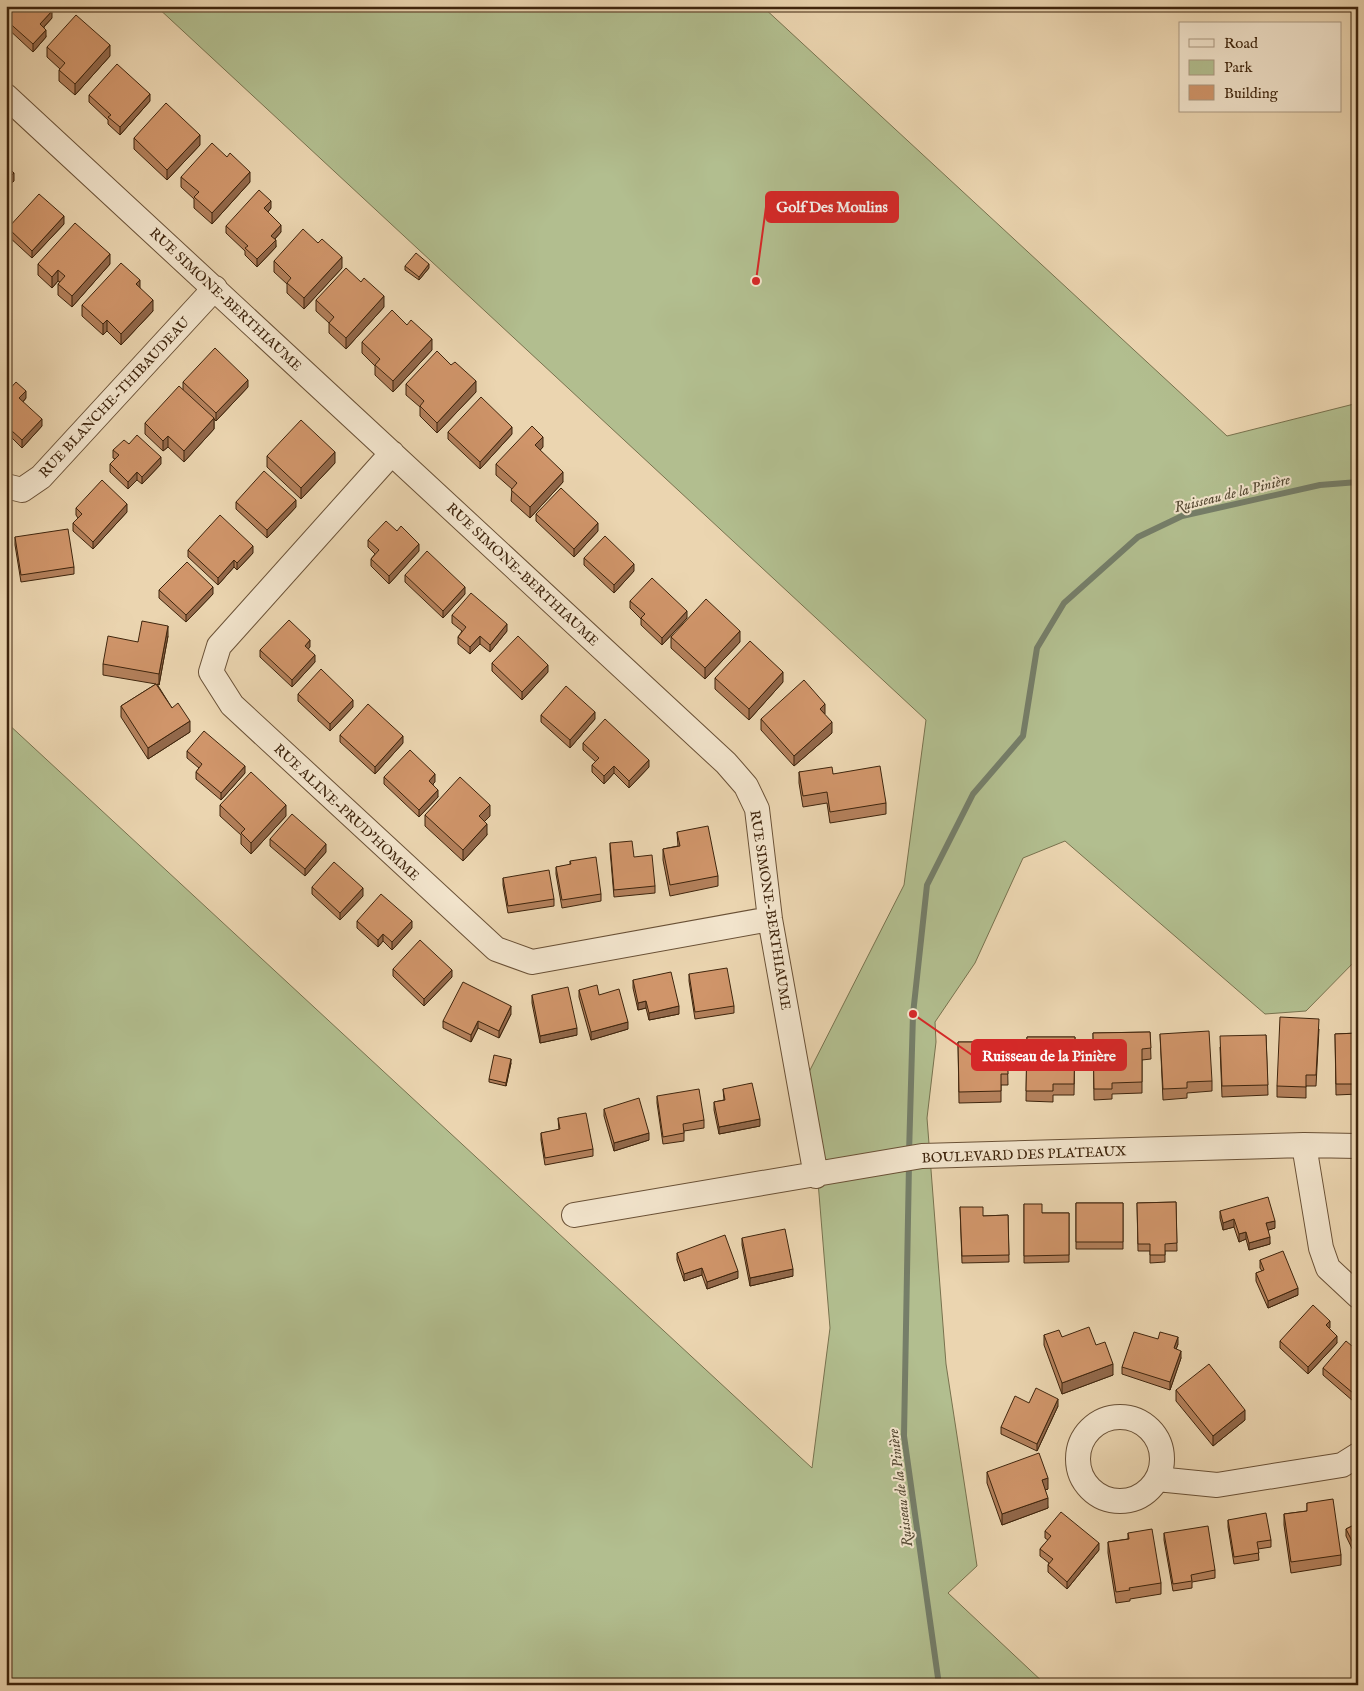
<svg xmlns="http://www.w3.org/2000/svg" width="1364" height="1691" font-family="'IM FELL English',serif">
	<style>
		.green { fill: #b2be8f; stroke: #78724e }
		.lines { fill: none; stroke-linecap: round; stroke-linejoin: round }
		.stream { stroke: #757e69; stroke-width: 6 }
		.minor-casing { stroke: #6a5136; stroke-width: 26 }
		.minor { stroke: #f2e4cc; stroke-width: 24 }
		.wall { fill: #b3805b; stroke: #3f250d }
		.shaded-wall { fill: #92684a; stroke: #3f250d }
		.building { fill: #d0956a; stroke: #3f250d }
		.labels { text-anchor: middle; stroke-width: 4; stroke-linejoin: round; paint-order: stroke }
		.street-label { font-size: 14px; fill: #3f250d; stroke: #f2e4cc }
		.water-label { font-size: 15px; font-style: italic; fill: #564a34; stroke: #f2e4cc }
		.leader { fill: none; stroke: #d62828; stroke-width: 2 }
		.callout-dot { fill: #d62828; stroke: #f2e4cc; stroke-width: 2 }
		.callout { fill: #d62828; stroke: #d62828; stroke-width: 2 }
		.callout-label { font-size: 15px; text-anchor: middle; font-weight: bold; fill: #fff }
	</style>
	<rect width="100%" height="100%" fill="#ebd5b0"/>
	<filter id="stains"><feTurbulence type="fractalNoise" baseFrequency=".004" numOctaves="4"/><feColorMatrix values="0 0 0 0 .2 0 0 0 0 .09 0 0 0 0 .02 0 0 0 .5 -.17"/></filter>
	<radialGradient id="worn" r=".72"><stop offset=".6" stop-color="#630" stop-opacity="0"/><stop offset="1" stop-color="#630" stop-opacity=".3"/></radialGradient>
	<path class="green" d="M156 6H762L1227 436 1358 403V958L1306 1011 1265 1014 1065 841 1023 858 975 963 935 1022 936 1042 927 1118 946 1364 977 1566 948 1593 1046 1685H6V722L812 1468 830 1328 809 1072 904 885 926 720Z"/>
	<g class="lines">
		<path class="stream" d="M909 1154 913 1014 927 885 973 794 1023 736 1037 648 1064 603 1138 537 1182 516 1320 485 1358 482
			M909 1164 904 1436 939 1685"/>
		<g class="minor-casing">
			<path id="minor" d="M6 96 726 763 746 786 757 809 770 919 816 1176
				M392 453 219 646 211 672 232 705 496 949 532 962 770 919
				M6 486 22 490 41 477 215 288
				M1304 1145 1321 1248 1328 1268 1358 1296
				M574 1215 922 1156 1304 1145 1358 1146
				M1078 1459a42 42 0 1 1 84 0a42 42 0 1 1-84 0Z
				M1157 1479 1217 1485 1342 1465 1358 1455"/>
		</g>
		<use href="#minor" class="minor"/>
	</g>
	<path class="wall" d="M6 6 52 18 44 27 46 37 33 52 6 27Z
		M47 47 110 56 75 95 59 81V70L60 69 47 57Z
		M89 95 150 101 120 135 108 124V120L89 102Z
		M134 138 200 145 167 180 134 149Z
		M181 177 250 182 212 224 194 208V199L181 187Z
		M271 208 268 212 281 232 275 239 276 247 257 267 245 255V251L226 233V226Z
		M64 224 32 258 8 236V228Z
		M318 243 342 268 304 309 287 293V284L274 272V261Z
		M38 264H110L72 307 58 295V284L60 282 58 281 52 288 38 275Z
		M405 266 429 268 419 280 405 270Z
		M140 288 153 311 121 345 107 331 103 335 82 316V305Z
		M316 300 384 307 346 349 329 333V323L316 311Z
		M362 342 432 350 393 392 375 375V366L362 353Z
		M451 365 476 392 437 433 420 416V407L406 395V384Z
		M183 382 248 387 216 421 214 419V429L184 462 168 447 163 451 145 434V423L183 390Z
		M6 393 26 398 23 402 42 426 22 448 12 438 8 441 6 439Z
		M448 432 512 434 480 469 448 439Z
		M129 444 161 464 142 484 137 480 128 489 110 472V464L115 459 113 458V450Z
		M543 447 540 450 563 482 530 518 511 501 512 489 496 475V464Z
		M267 456 335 463 301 499 267 467Z
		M236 502 296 507 267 538 236 509Z
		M76 508 127 512 93 549 73 531V523L78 518 76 515Z
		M536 514 598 531 574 557 536 521Z
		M15 537 74 567V574L21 582 15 545Z
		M368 540 419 551 389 584 371 566V559L375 554 368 547Z
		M188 550 253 553 237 570 234 567 218 585 188 557Z
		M584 558 634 571 614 593 584 565Z
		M405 575 465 594 443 618 405 582Z
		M159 590 213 594 186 622 159 598Z
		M630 601 687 618 662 645 641 625V619L630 608Z
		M452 615 507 631 490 652 480 644 470 654 458 644V637L462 631 452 623Z
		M168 636 159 685 157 684 172 708 190 732 148 759 121 717V706L156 684 103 675V664L138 642Z
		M671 637 740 642 705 679 671 648Z
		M310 647 308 649 315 662 292 687 260 657V650Z
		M492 663 548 672 522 700 492 671Z
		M715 678 783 682 749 720 715 689Z
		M298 694 353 707 330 731 298 701Z
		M541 715 595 719 570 748 541 722Z
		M761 719 832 733 794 766 761 730Z
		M340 735 403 743 375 774 340 742Z
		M583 743 649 767 629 788 614 773 604 784 592 772V765L596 762 583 750Z
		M187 751 245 773 221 800 196 779V772L199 768 187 758Z
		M799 772 833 774 886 803V814L830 823 827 803 803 807 799 783Z
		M384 777 435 782 433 784 438 797 419 817 384 784Z
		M220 805 286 816 251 854 241 844V835L220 816Z
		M425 815 490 816 484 821 487 835 463 861 425 826Z
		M677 832 718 876V886L670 896 663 860V849L678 846Z
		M270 839 326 852 305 876 270 846Z
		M610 843 634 857 655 886V893L614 897 610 850Z
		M570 861 601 894V901L562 908 556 874V867L570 865Z
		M503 878 554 899V906L508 913 503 885Z
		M312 887 363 896 340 920 312 894Z
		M357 921 412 928 392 950 383 941 378 947 357 928Z
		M393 969 452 977 424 1006 393 976Z
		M689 974 734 1006V1013L695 1019 689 981Z
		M633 980 679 1014 649 1020 646 1008 638 1010 633 988Z
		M579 990 599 995 628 1029 591 1040 579 997Z
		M532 995 577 1035 540 1043 532 1003Z
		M511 1014 499 1038 478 1028 471 1042 443 1028V1021Z
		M1319 1029 1316 1086H1306V1098L1277 1097V1086Z
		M1150 1032 1151 1059 1142 1060V1093L1112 1094V1099L1094 1100 1093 1033Z
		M1358 1033V1094L1336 1095 1335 1034Z
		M1160 1034 1212 1081V1091L1187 1093V1098L1163 1100Z
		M1266 1035 1268 1095 1222 1097 1220 1047Z
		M1027 1037H1075L1074 1095H1053V1102L1026 1101Z
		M958 1042H1007L1008 1085H1001V1102L959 1103Z
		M511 1063 506 1086 489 1082V1079Z
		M723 1089 760 1126 719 1134 714 1110V1102L724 1100Z
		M657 1096 704 1120V1128L684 1131V1141L663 1144 657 1103Z
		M604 1109 649 1140 614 1151 604 1116Z
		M558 1118 593 1149V1156L545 1165 541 1140V1133L559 1130Z
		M1176 1202 1177 1251H1165V1262L1150 1263V1251H1138L1137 1203Z
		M1076 1203H1123V1249H1076Z
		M1024 1204 1042 1213H1069V1262L1024 1263Z
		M960 1207 983 1216 1008 1215 1009 1262 962 1263Z
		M1220 1211 1275 1228 1268 1230 1270 1244 1249 1250 1246 1239 1239 1242 1234 1227 1223 1230 1220 1218Z
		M742 1238 793 1276 750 1286 742 1245Z
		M677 1253 738 1278 707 1289 702 1275 684 1281 677 1260Z
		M1260 1260 1298 1295 1268 1308 1256 1281V1273L1262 1271 1260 1268Z
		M1330 1328 1329 1329 1337 1343 1308 1374 1280 1348V1341Z
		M1044 1335 1062 1337 1096 1345 1113 1375 1062 1394 1044 1345Z
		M1158 1339 1178 1344 1176 1349 1181 1358 1170 1390 1122 1374V1367Z
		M1358 1351V1395L1353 1401 1323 1375V1368Z
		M1176 1390 1245 1420 1213 1446 1176 1401Z
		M1029 1403 1058 1406 1037 1451 1001 1434V1427Z
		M987 1472 1048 1489 1045 1490 1048 1508 1002 1525 987 1483Z
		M1307 1503 1341 1555V1565L1291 1573 1284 1525V1514L1307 1511Z
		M1228 1520 1271 1540V1547L1258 1549 1259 1560 1234 1564 1228 1527Z
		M1358 1523V1561L1346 1536V1529Z
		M1045 1531 1099 1550 1067 1589 1048 1572V1565L1049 1563 1040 1556V1549L1048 1540 1045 1538Z
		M1128 1533 1161 1583V1594L1130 1599V1601L1116 1603 1108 1553V1542L1128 1539Z
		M1164 1533 1215 1570V1578L1192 1582V1588L1173 1591 1164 1540Z"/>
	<path class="shaded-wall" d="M52 11V18L40 31V24Z
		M46 30V37L33 52V44Z
		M110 45V56L75 95V84Z
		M150 94V101L120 135V127Z
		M200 135V145L167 180V170Z
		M250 172V182L212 224V213Z
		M14 173V181L6 188V181Z
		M271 201V208L264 216V208Z
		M64 216V224L32 258V251Z
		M281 225V232L271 243V236Z
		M276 240V247L257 267V259Z
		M110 254V264L72 307V296Z
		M342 257V268L304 309V298Z
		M429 264V268L419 280V277Z
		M58 270V281L52 288V277Z
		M140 280V291L136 284Z
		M384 296V307L346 349V338Z
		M153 300V311L121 345V334Z
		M107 320V331L103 335V324Z
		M432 339V350L393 392V381Z
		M248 380V387L216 421V413Z
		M476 381V392L437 433V423Z
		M26 391V398L19 406V398Z
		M214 418V429L184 462V451Z
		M42 419V426L22 448V440Z
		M512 427V434L480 469V462Z
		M12 431V438L8 441V434Z
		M168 436V447L163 451V441Z
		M543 437V447L535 456V445Z
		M335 452V463L301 499V488Z
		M161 457V464L142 484V477Z
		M137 472V480L128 489V482Z
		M563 472V482L530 518V507Z
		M296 500V507L267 538V530Z
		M127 504V512L93 549V542Z
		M598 523V531L574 557V549Z
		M419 544V551L389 584V576Z
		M253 546V553L237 570V563Z
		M234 560V567L218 585V578Z
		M634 564V571L614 593V585Z
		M213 587V594L186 622V615Z
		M465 587V594L443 618V611Z
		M687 611V618L662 645V638Z
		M507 624V631L490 652V645Z
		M168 626V636L159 685V674Z
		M740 631V642L705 679V668Z
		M480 636V644L470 654V647Z
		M310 640V647L305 653V646Z
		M315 655V662L292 687V680Z
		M548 665V672L522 700V692Z
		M783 672V682L749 720V709Z
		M353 700V707L330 731V724Z
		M825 704V714L820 709Z
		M595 712V719L570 748V740Z
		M190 721V732L148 759V748Z
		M832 722V733L794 766V756Z
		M403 736V743L375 774V767Z
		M649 760V767L629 788V781Z
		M245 766V773L221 800V793Z
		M614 766V773L604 784V776Z
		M435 774V782L429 788V781Z
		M438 790V797L419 817V810Z
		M286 805V816L251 854V843Z
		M490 805V816L479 827V816Z
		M487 824V835L463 861V850Z
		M326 844V852L305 876V869Z
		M363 888V896L340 920V913Z
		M412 921V928L392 950V942Z
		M383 934V941L378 947V940Z
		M452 970V977L424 1006V999Z
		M646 1001V1008L638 1010V1003Z
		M511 1006V1014L499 1038V1031Z
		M679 1006V1014L649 1020V1013Z
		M478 1021V1028L471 1042V1035Z
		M628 1022V1029L591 1040V1032Z
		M577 1028V1035L540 1043V1036Z
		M511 1059V1063L506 1086V1083Z
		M760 1119V1126L719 1134V1127Z
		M649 1133V1140L614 1151V1143Z
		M1234 1219V1227L1223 1230V1223Z
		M1275 1221V1228L1266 1231V1223Z
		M1246 1232V1239L1239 1242V1234Z
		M1270 1237V1244L1249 1250V1243Z
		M702 1268V1275L684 1281V1274Z
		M793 1269V1276L750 1286V1278Z
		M738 1271V1278L707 1289V1282Z
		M1298 1288V1295L1268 1308V1301Z
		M1330 1321V1328L1326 1332V1325Z
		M1337 1336V1343L1308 1374V1367Z
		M1178 1337V1344L1174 1355V1348Z
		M1181 1351V1358L1170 1390V1382Z
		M1113 1364V1375L1062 1394V1383Z
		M1358 1388V1395L1353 1401V1393Z
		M1058 1399V1406L1037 1451V1444Z
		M1245 1410V1420L1213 1446V1436Z
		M1048 1478V1489L1042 1491V1480Z
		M1048 1498V1508L1002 1525V1514Z
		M1099 1543V1550L1067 1589V1582Z"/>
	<path class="building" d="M6 6H47L52 11 40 24 46 30 33 44 6 20Z
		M76 15 110 45 75 84 59 70 65 63 47 47Z
		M117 64 150 94 120 127 108 117 111 115 89 95Z
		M166 103 200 135 167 170 134 138Z
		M212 143 227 157 230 153 250 172 212 213 194 197 199 192 181 177Z
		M6 165 14 173 6 181Z
		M259 190 271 201 264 208 281 225 271 236 276 240 257 259 245 248 248 246 226 226Z
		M39 194 64 216 32 251 8 228Z
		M75 223 110 254 72 296 58 284 65 276 58 270 52 277 38 264Z
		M303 229 318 243 322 239 342 257 304 298 287 283 291 278 274 261Z
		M416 253 429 264 419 277 405 266Z
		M121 263 140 280 136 284 153 300 121 334 107 320 103 324 82 305Z
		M346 268 361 282 364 278 384 296 346 338 329 323 334 317 316 300Z
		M392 310 407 325 411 320 432 339 393 381 375 365 380 359 362 342Z
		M215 348 248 380 216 413 183 382Z
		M437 351 451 365 455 362 476 381 437 423 420 406 424 401 406 384Z
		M16 382 26 391 19 398 42 419 22 440 12 431 8 434 6 432V393Z
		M179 386 214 418 184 451 168 436 163 441 145 423Z
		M481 397 512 427 480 462 448 432Z
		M301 420 335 452 301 488 267 456Z
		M532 426 543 437 535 445 563 472 530 507 511 490 517 483 496 464Z
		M137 435 161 457 142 477 137 472 128 482 110 464 119 455 113 450 124 440 129 444Z
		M264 471 296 500 267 530 236 502Z
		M102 480 127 504 93 542 73 523 82 514 76 508Z
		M561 488 598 523 574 549 536 514Z
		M220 515 253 546 237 563 234 560 218 578 188 550Z
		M386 521 397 531 401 526 419 544 389 576 371 559 379 550 368 540Z
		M68 529 74 567 21 575 15 537Z
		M605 536 634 564 614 585 584 558Z
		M427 551 465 587 443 611 405 575Z
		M187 562 213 587 186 615 159 590Z
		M652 578 687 611 662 638 641 618 645 614 630 601Z
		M471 593 507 624 490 645 480 636 470 647 458 637 466 627 452 615Z
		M706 599 740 631 705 668 671 637Z
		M289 620 310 640 305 646 315 655 292 680 260 650Z
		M142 621 168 626 159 674 103 664 108 636 138 642Z
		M518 636 548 665 522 692 492 663Z
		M750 641 783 672 749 709 715 678Z
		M321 669 353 700 330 724 298 694Z
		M804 680 825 704 820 709 832 722 794 756 761 719Z
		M156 684 172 708 178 703 190 721 148 748 121 706Z
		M566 686 595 712 570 740 541 715Z
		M368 704 403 736 375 767 340 735Z
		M605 719 649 760 629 781 614 766 604 776 592 765 599 758 583 743Z
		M204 731 245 766 221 793 196 772 202 764 187 751Z
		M410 750 435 774 429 781 438 790 419 810 384 777Z
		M880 766 886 803 830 812 827 792 803 796 799 772 832 767 833 774Z
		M251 772 286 805 251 843 241 833 245 829 220 805Z
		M460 777 490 805 479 816 487 824 463 850 425 815Z
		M292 814 326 844 305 869 270 839Z
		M708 826 718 876 670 885 663 849 680 846 677 832Z
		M632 841 634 857 652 855 655 886 614 890 610 843Z
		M596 857 601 894 562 900 556 867 571 864 570 861Z
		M334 862 363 888 340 913 312 887Z
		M549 870 554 899 508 906 503 878Z
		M381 894 412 921 392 942 383 934 378 940 357 921Z
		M420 940 452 970 424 999 393 969Z
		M727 968 734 1006 695 1012 689 974Z
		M671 972 679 1006 649 1013 646 1001 638 1003 633 980Z
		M463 982 511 1006 499 1031 478 1021 471 1035 443 1021Z
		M597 985 599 995 619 989 628 1022 591 1032 579 990Z
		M568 987 577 1028 540 1036 532 995Z
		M1280 1017 1319 1019 1316 1075H1306V1087L1277 1086Z
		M1209 1031 1212 1081 1187 1082V1088L1163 1089 1160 1034Z
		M1150 1032 1151 1048 1142 1049V1082L1112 1083V1089H1094L1093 1033Z
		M1358 1033V1084H1336L1335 1034Z
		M1266 1035 1268 1085 1222 1086 1220 1036Z
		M1027 1037H1075L1074 1084H1053V1091H1026Z
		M958 1042H1007L1008 1074H1001V1091L959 1092Z
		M494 1055 511 1059 506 1083 489 1079Z
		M752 1083 760 1119 719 1127 714 1102 725 1100 723 1089Z
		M699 1089 704 1120 683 1124 684 1133 663 1137 657 1096Z
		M639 1098 649 1133 614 1143 604 1109Z
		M586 1113 593 1149 545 1158 541 1133 560 1129 558 1118Z
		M1268 1197 1275 1221 1266 1223 1270 1237 1249 1243 1246 1232 1239 1234 1234 1219 1223 1223 1220 1211Z
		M1176 1202 1177 1243 1165 1244V1255H1150V1244H1138L1137 1203Z
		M1076 1203H1123V1242H1076Z
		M1024 1204H1042V1213H1069V1255L1024 1256Z
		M960 1207H983V1216L1008 1215 1009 1255 962 1256Z
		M785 1229 793 1269 750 1278 742 1238Z
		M725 1235 738 1271 707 1282 702 1268 684 1274 677 1253Z
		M1283 1251 1298 1288 1268 1301 1256 1273 1264 1270 1260 1260Z
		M1313 1305 1330 1321 1326 1325 1337 1336 1308 1367 1280 1341Z
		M1089 1327 1096 1345 1105 1342 1113 1364 1062 1383 1044 1335 1059 1330 1062 1337Z
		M1134 1332 1158 1339 1160 1332 1178 1337 1174 1348 1181 1351 1170 1382 1122 1367Z
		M1346 1341 1358 1351V1388L1353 1393 1323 1368Z
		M1209 1364 1245 1410 1213 1436 1176 1390Z
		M1036 1388 1058 1399 1037 1444 1001 1427 1015 1396 1029 1403Z
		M1039 1453 1048 1478 1042 1480 1048 1498 1002 1514 987 1472Z
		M1333 1499 1341 1555 1291 1562 1284 1514 1307 1511V1503Z
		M1061 1512 1099 1543 1067 1582 1048 1565 1053 1559 1040 1549 1051 1536 1045 1531Z
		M1266 1513 1271 1540 1257 1542 1259 1553 1234 1557 1228 1520Z
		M1358 1523V1553L1346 1529Z
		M1208 1526 1215 1570 1191 1575 1192 1581 1173 1584 1164 1533Z
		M1152 1529 1161 1583 1129 1588 1130 1590 1116 1592 1108 1542 1129 1539 1128 1533Z"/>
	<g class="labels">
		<g class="street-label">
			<text transform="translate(226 299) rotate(43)" y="5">RUE SIMONE-BERTHIAUME</text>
			<text transform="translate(114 397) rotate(-47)" y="5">RUE BLANCHE-THIBAUDEAU</text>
			<text transform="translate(523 574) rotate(43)" y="5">RUE SIMONE-BERTHIAUME</text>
			<text transform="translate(347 812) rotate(43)" y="5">RUE ALINE-PRUD'HOMME</text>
			<text transform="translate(771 910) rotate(81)" y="5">RUE SIMONE-BERTHIAUME</text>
			<text transform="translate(1024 1154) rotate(-2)" y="5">BOULEVARD DES PLATEAUX</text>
		</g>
		<g class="water-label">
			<text transform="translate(1232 493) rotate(-14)" y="5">Ruisseau de la Pinière</text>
			<text transform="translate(900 1488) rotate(-97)" y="5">Ruisseau de la Pinière</text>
		</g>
	</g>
	<path class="leader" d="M756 281L766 207M913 1014L972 1055"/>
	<g class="callout-dot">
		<circle cx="756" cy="281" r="5"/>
		<circle cx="913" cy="1014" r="5"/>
	</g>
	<g class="callout">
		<rect x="766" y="192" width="132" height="30" rx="5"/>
		<rect x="972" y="1040" width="154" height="30" rx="5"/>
	</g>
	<g class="callout-label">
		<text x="832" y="212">Golf Des Moulins</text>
		<text x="1049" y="1061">Ruisseau de la Pinière</text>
	</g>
	<rect width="1364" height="1691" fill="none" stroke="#ebd5b0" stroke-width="25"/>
	<rect x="8" y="8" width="1349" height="1676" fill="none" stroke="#3f250d" stroke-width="2.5"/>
	<rect x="12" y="12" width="1339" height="1666" fill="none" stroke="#3f250d"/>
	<rect x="1179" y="22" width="162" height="90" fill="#f2e4cc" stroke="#aa9880"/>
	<rect x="1189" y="39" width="25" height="8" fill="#f2e4cc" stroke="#aa9880"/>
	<text x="1224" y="48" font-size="15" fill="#3f250d">Road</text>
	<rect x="1189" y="60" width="25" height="15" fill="#b2be8f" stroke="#aa9880"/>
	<text x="1224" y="72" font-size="15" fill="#3f250d">Park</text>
	<rect x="1189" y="85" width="25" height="15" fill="#d0956a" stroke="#aa9880"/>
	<text x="1224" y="98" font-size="15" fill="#3f250d">Building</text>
	<rect width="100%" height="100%" filter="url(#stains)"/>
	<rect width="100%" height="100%" fill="url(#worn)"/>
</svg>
